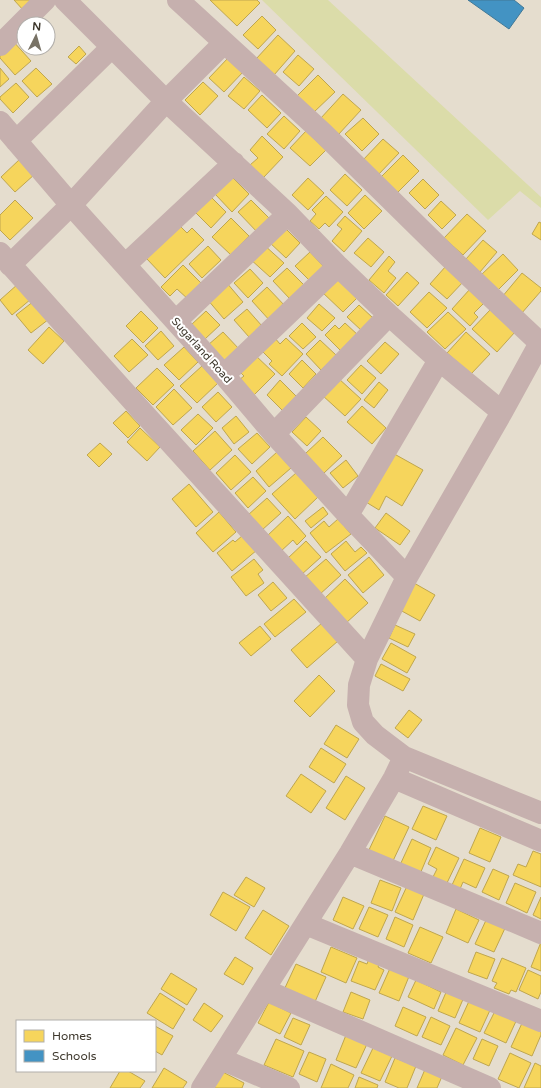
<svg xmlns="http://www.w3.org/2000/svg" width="541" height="1088" font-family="'Varela Round',sans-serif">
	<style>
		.green { fill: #dbdca9 }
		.homes { fill: #f6d55c; stroke: #bfa64e }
		.schools { fill: #4393c3; stroke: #427896 }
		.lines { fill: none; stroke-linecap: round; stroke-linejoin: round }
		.minor { stroke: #c6b0ae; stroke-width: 22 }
		.labels { text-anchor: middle; stroke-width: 4; stroke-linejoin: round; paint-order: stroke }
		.street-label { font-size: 11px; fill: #3e382d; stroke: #fff }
	</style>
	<rect width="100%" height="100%" fill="#e5ddce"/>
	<path class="green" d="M262 0H328L541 197V208L520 191 488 220Z"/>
	<path class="homes" d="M14 0H36L24 11Z
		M210 0H257L260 3 237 26Z
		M262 16 276 30 258 49 243 35Z
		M278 35 295 51 274 75 256 59Z
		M12 40 31 61 15 75 0 58V51Z
		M79 46 86 54 76 64 68 57Z
		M298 55 314 69 299 86 283 72Z
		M229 57 244 71 224 92 209 78Z
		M0 68 9 79 0 87Z
		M36 68 52 84 37 97 22 81Z
		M318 75 335 92 313 113 297 96Z
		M244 77 260 91 244 109 228 96Z
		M203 82 218 96 200 115 185 100Z
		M16 83 29 97 13 113 0 99V97Z
		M343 94 361 110 338 135 320 119Z
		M262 95 281 113 267 128 248 110Z
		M284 116 300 131 284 149 267 134Z
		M363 118 379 134 362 151 345 134Z
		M306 131 326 150 310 166 290 148Z
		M262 136 283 157 263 178 250 165 258 158 250 150Z
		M383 139 399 153 378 175 362 161Z
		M403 155 419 171 397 193 381 177Z
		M20 159 35 174 15 192 1 177Z
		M345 174 362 190 347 206 330 190Z
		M232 177 249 194 232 212 215 194Z
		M308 178 324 193 308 210 292 195Z
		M423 179 439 195 425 209 409 193Z
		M209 195 226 212 211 228 193 210Z
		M365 195 382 211 364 229 348 213Z
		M326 196 343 212 329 227 325 223 319 229 310 221 316 214 312 210Z
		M15 200 33 218 10 240 0 230V215Z
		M251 200 272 221 259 234 238 212Z
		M441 201 456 215 442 229 428 215Z
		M467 214 486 231 463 255 444 238Z
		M345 216 362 231 344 252 332 241 342 229 337 225Z
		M231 218 249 236 231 255 212 237Z
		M539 222 541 223V240L532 234Z
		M180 226 187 233 192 228 204 240 165 278 146 258Z
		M283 226 300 243 286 258 268 241Z
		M368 238 384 252 371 267 354 253Z
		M483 240 497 252 480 272 466 259Z
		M263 244 284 263 270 277 249 258Z
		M208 246 221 260 202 278 189 264Z
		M310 252 324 267 309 280 295 266Z
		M503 254 518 270 496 292 480 276Z
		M389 256 395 262 388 271 396 278 384 293 369 280Z
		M183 265 204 286 189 300 177 289 170 296 161 287Z
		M446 266 464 281 447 299 430 284Z
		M287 268 304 285 290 299 273 281Z
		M250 269 263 283 248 298 234 283Z
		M407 272 419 283 398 306 386 295Z
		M522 273 541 288V291L521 314 502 297Z
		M335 277 357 298 343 312 321 291Z
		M226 282 243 302 224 319 207 299Z
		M18 284 31 299 12 315 0 300Z
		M267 287 286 307 271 322 252 301Z
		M470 289 485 302 474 313 478 317 470 326 452 309Z
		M429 292 447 308 427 328 410 312Z
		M34 301 49 319 31 333 16 315Z
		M319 304 335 318 322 331 307 318Z
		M359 305 373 318 362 331 347 317Z
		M247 309 262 326 249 337 234 320Z
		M490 310 515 332 497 352 472 329Z
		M141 311 158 328 143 343 126 326Z
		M206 311 220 325 205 339 191 325Z
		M448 312 466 329 445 349 427 332Z
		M302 323 316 337 303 349 289 336Z
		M345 323 359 336 343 353 325 335 335 325 339 329Z
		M49 327 64 341 43 364 28 350Z
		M161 331 174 346 158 360 145 346Z
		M223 332 240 350 226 363 208 345Z
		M466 332 490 354 471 374 447 353Z
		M274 337 280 344 286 338 303 354 282 376 269 364 272 361 261 350Z
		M132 339 148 355 129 372 114 356Z
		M320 340 336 355 321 370 306 354Z
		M385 342 399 354 381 374 367 361Z
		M184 347 198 362 179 380 164 365Z
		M254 354 275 374 254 395 239 380 244 376 238 370Z
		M302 360 316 374 303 388 289 374Z
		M361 365 376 378 362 394 347 380Z
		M202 366 218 383 197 403 180 386Z
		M157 368 174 385 153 405 136 388Z
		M338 378 361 399 345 416 322 395Z
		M280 380 298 398 284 412 267 395Z
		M379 382 388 390 374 408 364 400Z
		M174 389 192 408 173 425 156 407Z
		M218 392 232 407 216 422 202 407Z
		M362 406 386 428 372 444 347 422Z
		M126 411 140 426 128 438 113 423Z
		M198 414 213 428 196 445 181 430Z
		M236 416 249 432 234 444 222 428Z
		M306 417 321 431 307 446 292 432Z
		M140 428 160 447 147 461 127 442Z
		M215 431 232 450 210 470 193 451Z
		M257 433 270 447 252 464 238 449Z
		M323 437 342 456 324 473 305 454Z
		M100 443 112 454 99 467 87 455Z
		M389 451 423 470 402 506 386 496 379 510 361 499Z
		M277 452 291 468 269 487 256 471Z
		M235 455 251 472 231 490 216 473Z
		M346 460 358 476 343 488 330 473Z
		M296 473 318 497 295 519 272 494Z
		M253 477 266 491 248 508 235 493Z
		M189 484 213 512 196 527 172 499Z
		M267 498 281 513 262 530 248 515Z
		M323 507 328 514 311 528 305 521Z
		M219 512 236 532 213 552 196 533Z
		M386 513 410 531 400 545 375 528Z
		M288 516 306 536 297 545 293 540 280 552 266 537Z
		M338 519 351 534 326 553 310 533 324 521 329 527Z
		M243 535 257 550 232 571 217 553 233 540 235 542Z
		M306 541 321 557 301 575 287 559Z
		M346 541 355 552 361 547 367 553 345 571 331 554Z
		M369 557 384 575 363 593 348 575Z
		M254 559 263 570 258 574 264 583 246 596 231 577Z
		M326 559 341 575 319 595 304 578Z
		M345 579 368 603 346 623 323 600Z
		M273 582 287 598 271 611 258 595Z
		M414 583 435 595 420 621 400 610Z
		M294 599 306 612 275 637 264 624Z
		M322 623 338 641 307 668 291 650Z
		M395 625 415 634 408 647 389 638Z
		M260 626 271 639 251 656 239 643Z
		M391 643 416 657 407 673 382 659Z
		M381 664 410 679 403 691 375 676Z
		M319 675 335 691 310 717 294 701Z
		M409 710 422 720 408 738 395 728Z
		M336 725 359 739 347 758 324 744Z
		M321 748 346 764 334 783 309 767Z
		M301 774 326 791 311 813 286 796Z
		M346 776 365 788 345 820 326 808Z
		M423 806 447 816 436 840 412 829Z
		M385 816 409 827 392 863 368 852Z
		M480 828 501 837 490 862 469 853Z
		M412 839 431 848 420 874 400 865Z
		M436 847 459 858 446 885 432 879 437 869 428 864Z
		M533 851 541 854V887L513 875 518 864 526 867Z
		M464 859 485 868 476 888 463 882 460 889 452 885Z
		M493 869 509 876 499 900 482 892Z
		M246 877 265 888 254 907 234 895Z
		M380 880 401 888 392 911 371 903Z
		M515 883 536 892 527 913 506 903Z
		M407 886 424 894 413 920 395 912Z
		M223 892 250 907 236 931 210 915Z
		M343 897 364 906 353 929 333 920Z
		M541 897V919L533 915Z
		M369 907 388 915 378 937 359 929Z
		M456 909 479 920 468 943 446 933Z
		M263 910 289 926 271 955 245 938Z
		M395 917 413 925 404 947 386 939Z
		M487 918 506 926 494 952 475 944Z
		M420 927 443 937 431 963 408 953Z
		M541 942V971L531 967Z
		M331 947 357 958 346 983 321 972Z
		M476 952 495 959 487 979 468 972Z
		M370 956 381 960 378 967 384 970 375 990 351 981 359 961 367 964Z
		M235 957 253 968 243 985 224 974Z
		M502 958 526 968 516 992 511 990 509 994 494 988 497 983 492 981Z
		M296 964 326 977 314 1004 284 990Z
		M391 966 410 974 399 1001 379 993Z
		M528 970 541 976V992L538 999 519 990Z
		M171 973 197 989 187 1005 161 989Z
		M416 980 441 992 434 1009 408 997Z
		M447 990 464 997 455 1018 438 1011Z
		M351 992 370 1000 363 1019 343 1012Z
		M160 993 185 1009 173 1029 147 1013Z
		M470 999 491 1008 480 1032 459 1023Z
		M269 1002 291 1013 280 1034 258 1023Z
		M204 1003 223 1016 211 1032 193 1020Z
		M403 1007 426 1017 417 1036 395 1026Z
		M496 1009 517 1019 506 1043 484 1033Z
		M431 1017 450 1026 441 1045 422 1037Z
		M293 1018 310 1025 301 1045 284 1037Z
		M523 1021 541 1029V1035L532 1056 511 1047Z
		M155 1026 173 1036 162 1055 155 1051Z
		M456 1028 477 1038 463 1065 443 1055Z
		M346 1035 367 1044 356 1068 336 1060Z
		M276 1039 304 1051 293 1077 264 1065Z
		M482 1039 498 1046 489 1066 473 1059Z
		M373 1048 392 1056 380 1081 361 1073Z
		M309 1052 326 1059 317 1082 299 1074Z
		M510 1053 531 1063 519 1088 498 1079Z
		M395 1058 416 1066 407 1088H399L385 1082Z
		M535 1063 541 1066V1088H524Z
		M331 1064 354 1075 348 1088H321Z
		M426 1067 443 1074 437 1088H417Z
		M164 1068 187 1082 183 1088H152Z
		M219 1070 244 1083 242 1088H210Z
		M120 1071H128L145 1081 140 1088H110Z
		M359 1077 378 1085 377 1088H355Z"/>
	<path class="schools" d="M468 0H514L524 8 509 29Z"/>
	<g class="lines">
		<path class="minor" d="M65 0 166 101 288 214 338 266 389 315 439 360 502 412
			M178 0 323 133 450 258 540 343
			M0 45 45 0
			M0 122 71 205 224 375 274 434 348 515 407 577
			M16 141 112 47
			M0 253 148 418 367 659
			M10 265 71 205 166 101 224 43
			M125 265 234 163
			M176 321 288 214
			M541 341 502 412 407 577 367 659 359 685 358 705 363 722 375 735 404 757 541 813
			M224 375 338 266
			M274 434 389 315
			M348 515 439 360
			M394 778 541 841
			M350 853 541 933
			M306 924 541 1021
			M265 990 490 1088
			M221 1059 289 1088
			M202 1088 350 853 394 778 404 757"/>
	</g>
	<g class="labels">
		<g class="street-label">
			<text transform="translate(202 350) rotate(48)" y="4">Sugarland Road</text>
		</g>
	</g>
	<rect x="16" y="1020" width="140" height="52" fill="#ffffff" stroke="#b2afab"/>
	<rect x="24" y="1030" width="20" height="12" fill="#f6d55c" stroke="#b2afab"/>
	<text x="52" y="1040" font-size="12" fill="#3e382d">Homes</text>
	<rect x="24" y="1050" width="20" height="12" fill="#4393c3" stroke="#b2afab"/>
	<text x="52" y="1060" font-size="12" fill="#3e382d">Schools</text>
	<g transform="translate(36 36) rotate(5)"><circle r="19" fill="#ffffff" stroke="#b2afab"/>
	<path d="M0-3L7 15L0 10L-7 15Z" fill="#787265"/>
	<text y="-6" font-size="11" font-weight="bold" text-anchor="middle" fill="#3e382d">N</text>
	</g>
</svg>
